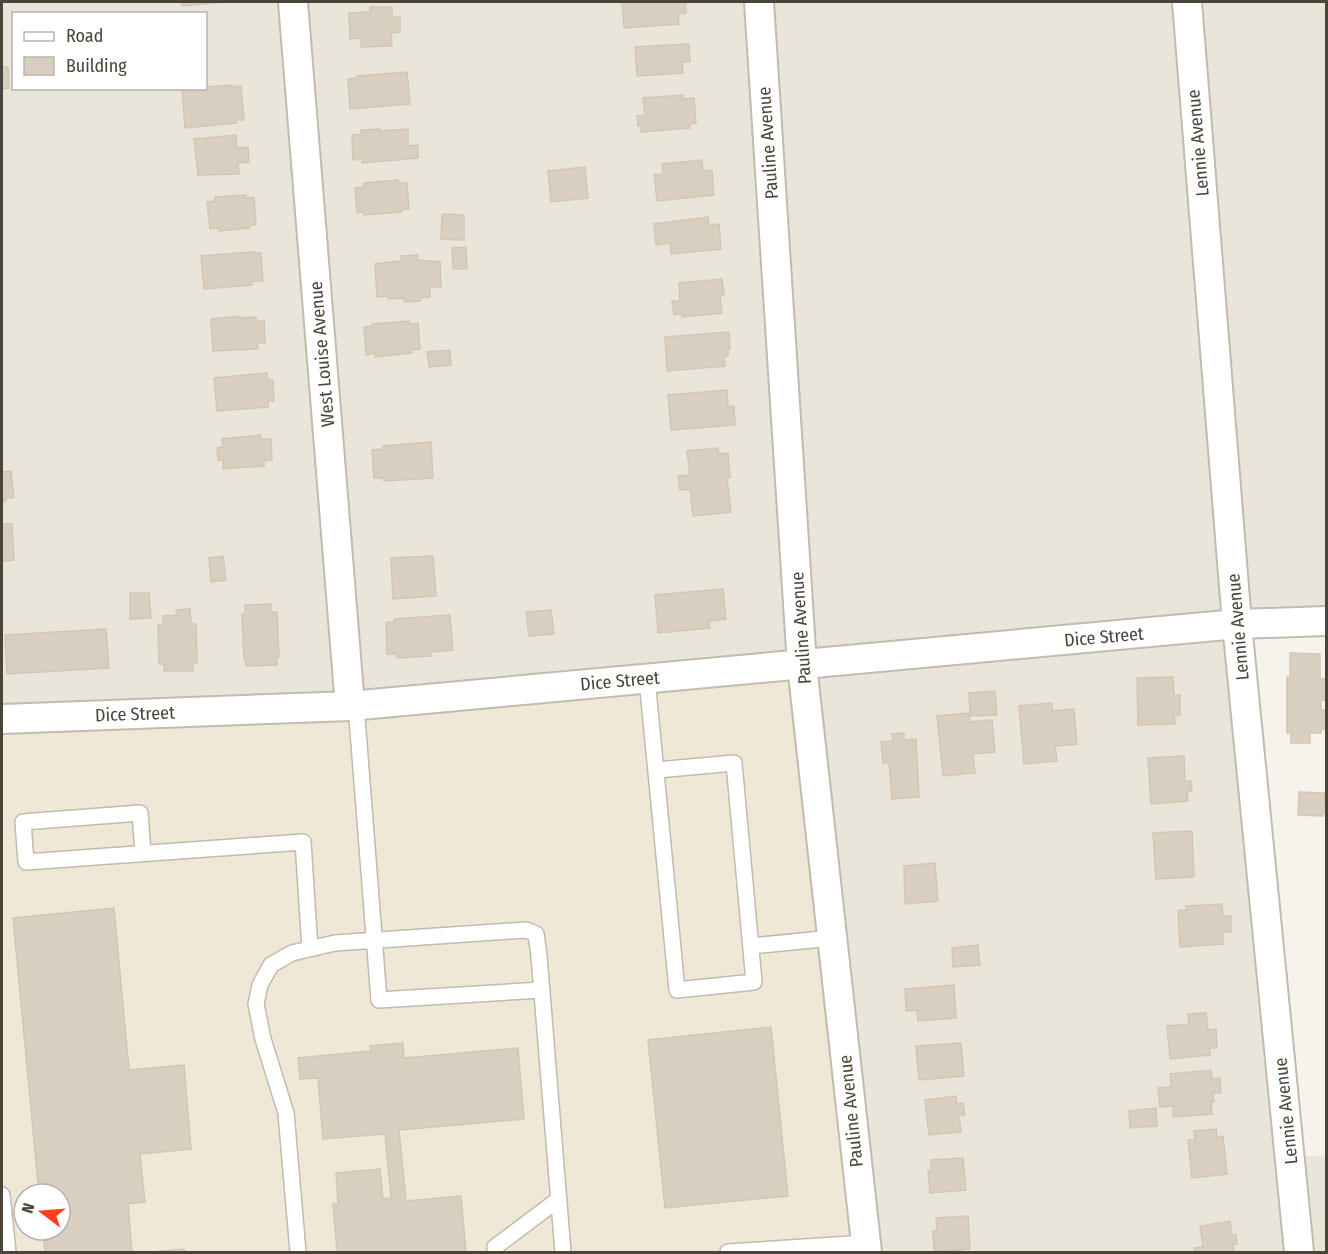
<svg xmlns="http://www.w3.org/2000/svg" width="1328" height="1254" font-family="'Fira Sans Condensed',sans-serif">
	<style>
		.residential { fill: #eae5da; fill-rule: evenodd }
		.education { fill: #efe8d6; fill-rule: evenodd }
		.building { fill: #d8cfc1; stroke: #d3c7b4; stroke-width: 1.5 }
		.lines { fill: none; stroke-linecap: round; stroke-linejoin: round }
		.lane-casing { stroke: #c2bbae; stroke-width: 18 }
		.street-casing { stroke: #c2bbae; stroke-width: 32 }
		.lane { stroke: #fff; stroke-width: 15 }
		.street { stroke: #fff; stroke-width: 28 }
		.labels { text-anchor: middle; stroke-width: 4.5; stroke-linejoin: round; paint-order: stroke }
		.street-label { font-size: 18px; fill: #4b4439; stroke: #fff }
	</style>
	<rect width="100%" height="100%" fill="#f6f3ec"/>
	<path class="residential" d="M2 2H1326V621L1238 624 1291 1157 1326 1155V1252H867L2 719ZM14 14H206V88H14Z"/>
	<path class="education" d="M802 665 867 1252H2V717ZM24 1194H60V1230H24Z"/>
	<path class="building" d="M182 2H225L182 6Z
		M622 2H686V13H678L679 24 624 28Z
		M370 7H392V17H400V32L391 33 392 46 361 47V38L350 39 349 13 370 12Z
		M689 44 690 62H682L683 73 637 76 635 47Z
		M2 67H8L9 88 2 89Z
		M407 72 410 104 350 109 348 79 358 78 357 76Z
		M232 85 231 87 241 86 244 120H236V123L185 128 182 89 206 88V87Z
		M683 95V99L694 98 696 123 690 124V128L641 132V126H638L637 116 645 115 643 98Z
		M380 129V131L408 129V146L418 145V158L362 163V159L353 160 352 135 361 134V130Z
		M236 135 237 148 248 147 249 162 238 163 239 174 198 175 194 139Z
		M702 160 703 171 712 170 714 195 657 201 654 175 663 174 662 164Z
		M585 167 588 198 551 202 548 171Z
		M398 180 399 183H407L409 209 401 210V212L364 215V212L357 213 355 188 364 187V183Z
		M246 195V198L254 197 256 225H250V228L219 231 218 228 210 229 207 202 215 201V197Z
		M442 214 464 215V240L441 239Z
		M708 217 709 225 719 224 721 249 671 254 670 243 656 245 654 224Z
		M466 247 467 269H453L452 248Z
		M251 252 261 253 263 281 251 282 252 285 204 289 201 256Z
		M418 255V260L440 262 441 287H430V297L420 298V301L404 302V298L388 299V296L377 297 375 264 401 261V256Z
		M722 279 724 295H720L722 313 682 317V314L674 315 672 301H680L679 283Z
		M240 316V318L256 317V321H264L265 343H257L258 349 213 351 211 319Z
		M409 321 410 324 418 323 420 349 411 350 412 353 375 357V353L366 355 364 327 372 326V324Z
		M729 332 730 349H728V356H724L725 366 667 371 665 337Z
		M450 350 451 365 429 367 427 352Z
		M267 373 268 380H273L274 401H268V407L217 411 214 378Z
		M727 390 728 407 734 406 735 425 671 430 668 395Z
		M261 435V439H271L272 460 264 461V466L223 469V460H218L217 448 223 447 222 439Z
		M431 442 433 478 384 481 383 478H374L372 450 383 449V446Z
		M718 448 719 454 728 453 730 478H727L731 512 693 516 690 489 680 490 678 476 690 475 687 451Z
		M2 468 3 472 11 471 14 498H6V501L2 502Z
		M2 524H12L14 560 2 561Z
		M223 556 226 580 211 582 209 558Z
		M433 556 436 596 393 599 391 558Z
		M723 589 726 619 709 621 710 628 658 633 655 595Z
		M130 593H149L151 618 130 619Z
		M271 604V612H277L279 657H277V665L246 666 245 659H244L242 614H245V605Z
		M190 609 191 624H196L197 663H193V671H164V664H159L158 625H163V616L177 615 176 610Z
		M551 610 554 634 529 636 526 612Z
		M450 615 453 650 431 652V656L397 658 396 654H387L386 622H394V619Z
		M106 629 109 668 7 674 5 635Z
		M1290 653 1320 654V679H1326V700H1321V710H1326V729L1321 730V733H1310V743H1291V733H1287V677H1290Z
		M1173 677 1174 696 1180 695V715L1174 716 1175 724 1138 725 1137 678Z
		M995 691 997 715 970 716 969 693Z
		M1052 703V711L1074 709 1077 744 1055 746 1057 761 1024 764 1019 706Z
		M969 713 970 722 992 720 995 752 973 754 975 773 943 776 937 716Z
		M904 733V740L916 739 919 797 892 799 889 763H883L881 742 893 741 892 734Z
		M1184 756 1185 781H1191L1192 791H1187L1188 801 1151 804 1148 758Z
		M1299 792 1325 793 1326 813H1323V816L1298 815Z
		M1192 831 1194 877 1156 879 1153 833Z
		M935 863 938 901 905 904 904 866Z
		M1222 904 1223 916H1231V932H1223V944L1180 947 1178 910H1187L1186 906Z
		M114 908 129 1070 184 1065 191 1149 140 1154 145 1202 128 1204 132 1252H45L43 1230H60V1194H39L13 918Z
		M978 945 980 965 953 967 952 948Z
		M954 985 956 1018 918 1021 917 1010 906 1011 905 989Z
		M1206 1013 1208 1030 1216 1029 1217 1048H1210V1055L1170 1059 1167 1026 1189 1024 1188 1014Z
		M771 1027 788 1196 665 1208 648 1040Z
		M403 1043 404 1058 518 1048 524 1119 399 1130 406 1201 461 1196 466 1252H337L333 1204H338L336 1173 380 1169 383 1199 391 1198 385 1134 323 1139 318 1078 300 1079 298 1058 371 1051 370 1046Z
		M961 1043 964 1076 919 1080 916 1046Z
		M1211 1070 1212 1079 1220 1078 1221 1093H1213L1214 1102H1211L1212 1114 1173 1117V1106L1160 1107 1158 1088 1171 1087 1170 1074Z
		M956 1096 957 1104 963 1103 965 1115 959 1116 961 1132 929 1135 925 1100Z
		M1156 1108 1157 1126 1130 1128 1129 1111Z
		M1216 1129 1217 1137 1223 1136 1227 1174 1192 1178 1188 1140H1195L1194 1131Z
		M963 1158 966 1190 930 1193 928 1171 931 1170V1160Z
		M968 1216 970 1249 934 1252 933 1231H937L936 1218Z
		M1230 1221 1232 1235H1236L1237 1244H1233L1234 1252H1195L1194 1248 1203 1247 1200 1226Z
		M184 1249 185 1252H153Z"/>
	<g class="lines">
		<g class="lane-casing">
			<path id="lane" d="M647 679 677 990 754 982 734 763 657 770
				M356 705 379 1000 542 990
				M143 853 140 813 23 822 26 862 303 842 310 949
				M751 946 832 938
				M2 1195 8 1252
				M298 1252 286 1113 263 1039 256 1004 260 985 271 965 292 953 335 943 526 930 536 934 539 956 563 1252
				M496 1252 495 1247 559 1199
				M728 1252 759 1250
				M759 1252V1250L866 1243"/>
		</g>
		<g class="street-casing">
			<path id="street" d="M293 2 350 706
				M759 2 802 665 867 1252
				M1187 2 1237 624 1299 1252
				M2 719 350 706 1237 624 1326 621"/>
		</g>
		<use href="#lane" class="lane"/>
		<use href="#street" class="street"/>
	</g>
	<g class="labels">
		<g class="street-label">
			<text transform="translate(768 143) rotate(-94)" y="6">Pauline Avenue</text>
			<text transform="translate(1198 143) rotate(-95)" y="6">Lennie Avenue</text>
			<text transform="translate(322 354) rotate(-95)" y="6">West Louise Avenue</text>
			<text transform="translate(1238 627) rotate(-95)" y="6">Lennie Avenue</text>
			<text transform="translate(801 628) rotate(-94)" y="6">Pauline Avenue</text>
			<text transform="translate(1104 637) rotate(-5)" y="6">Dice Street</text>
			<text transform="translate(620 681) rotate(-5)" y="6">Dice Street</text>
			<text transform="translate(135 714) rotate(-2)" y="6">Dice Street</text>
			<text transform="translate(851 1111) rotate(-96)" y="6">Pauline Avenue</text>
			<text transform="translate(1286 1111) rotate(-96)" y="6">Lennie Avenue</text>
		</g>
	</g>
	<rect width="1328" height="1254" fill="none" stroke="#4b4439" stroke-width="6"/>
	<rect x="12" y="12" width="195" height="78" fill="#ffffff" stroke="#b7b4b0" stroke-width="1.5"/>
	<rect x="24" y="32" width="30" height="9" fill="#ffffff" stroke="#b7b4b0" stroke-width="1.5"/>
	<text x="66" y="42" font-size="18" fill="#4b4439">Road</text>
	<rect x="24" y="57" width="30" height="18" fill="#d8cfc1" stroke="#b7b4b0" stroke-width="1.5"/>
	<text x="66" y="72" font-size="18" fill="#4b4439">Building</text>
	<g transform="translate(42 1212) rotate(286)"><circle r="28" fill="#ffffff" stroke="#b7b4b0" stroke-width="1.5"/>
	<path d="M0-4.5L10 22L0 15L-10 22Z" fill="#fc3f1d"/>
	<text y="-9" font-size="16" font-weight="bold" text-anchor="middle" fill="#4b4439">N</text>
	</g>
</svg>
